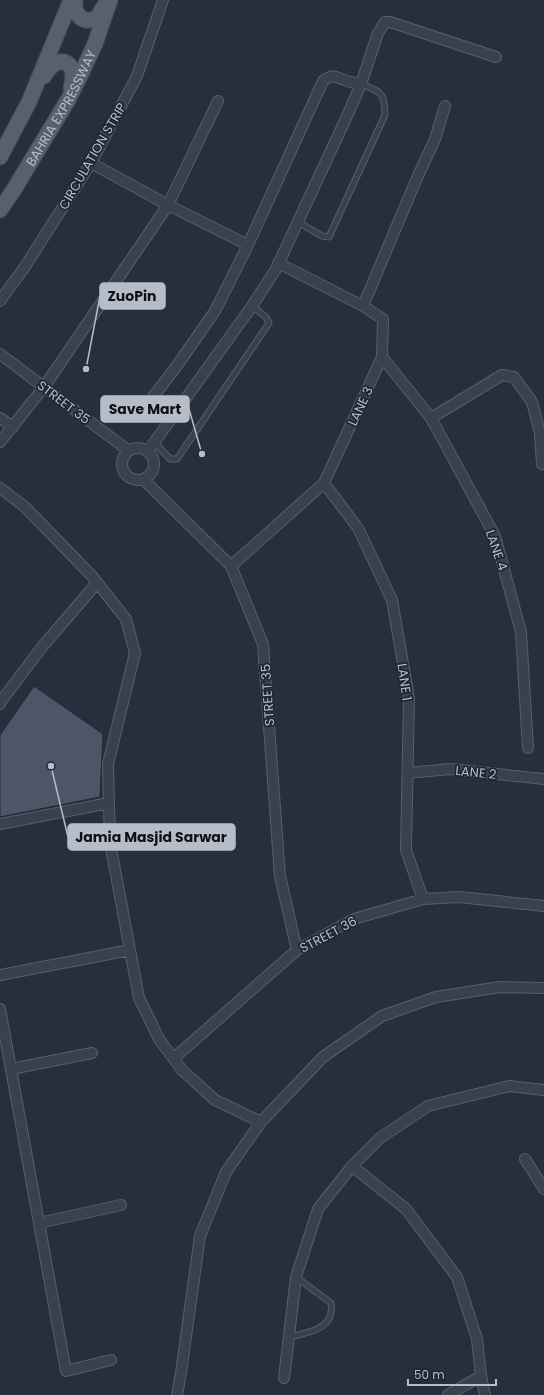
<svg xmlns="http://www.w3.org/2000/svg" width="544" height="1395" font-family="Poppins,sans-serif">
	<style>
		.building { fill: #4c5666; stroke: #212835 }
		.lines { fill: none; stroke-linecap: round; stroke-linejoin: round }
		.lane-casing { stroke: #585f6b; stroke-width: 7 }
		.street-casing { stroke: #585f6b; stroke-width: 12 }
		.primary-casing { stroke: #434a57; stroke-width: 17 }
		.lane { stroke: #3a414e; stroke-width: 5 }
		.street { stroke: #3a414e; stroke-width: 10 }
		.primary { stroke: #58606d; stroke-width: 15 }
		.labels { text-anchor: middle; stroke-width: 3.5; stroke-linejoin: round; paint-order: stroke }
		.street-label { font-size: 13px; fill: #b6bdc8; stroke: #1f2633 }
		.leader { fill: none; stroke: #b6bdc8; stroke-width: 1.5 }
		.callout-dot { fill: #b6bdc8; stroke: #1f2633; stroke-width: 1.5 }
		.callout { fill: #b6bdc8; stroke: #b6bdc8; stroke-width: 1.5 }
		.callout-label { font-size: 14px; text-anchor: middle; font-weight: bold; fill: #111 }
	</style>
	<rect width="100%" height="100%" fill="#262f3d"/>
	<path class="building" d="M34 686 103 734 100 797 0 817V735Z"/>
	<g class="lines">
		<g class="lane-casing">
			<path id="lane" d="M298 222 322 236 329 237 385 115C385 92 381 92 361 84
				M154 442 170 459H177L269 323 266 317 252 306
				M290 1337C310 1332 335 1329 331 1303L296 1277"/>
		</g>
		<g class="street-casing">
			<path id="street" d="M91 163 168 205 248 245
				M0 301 24 268 91 163 137 76 163 0
				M363 306 417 178 435 139 445 106
				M0 354 129 451
				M382 357 431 418 495 536 521 632 528 748
				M175 413 152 398 176 367 215 311 248 245 323 81C332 74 334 76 344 80 349 82 355 83 361 84
				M0 418 13 427
				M431 418 502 375 514 377 532 402 540 433 542 464H544
				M0 442 44 387 168 205 218 101
				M122 464a16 16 0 1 1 32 0a16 16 0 1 1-32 0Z
				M148 451 252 306 276 269 348 114 361 84 378 33 385 22H390L496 57
				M144 480 231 566 263 644 280 876 297 950
				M324 483 358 528 392 600 409 698 406 850 423 899
				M0 488 25 507 92 576 126 619 135 653 108 764 110 843 139 998 159 1039 182 1070 215 1100 261 1122
				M231 566 324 483 382 357 383 319 363 306 278 263
				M0 704 2 700 42 647 97 583
				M408 773 450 769 544 779
				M0 824 109 803
				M0 975 130 950
				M0 1009 66 1371 111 1360
				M174 1058 297 950 354 919 423 899 459 897 544 906
				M11 1069 92 1053
				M525 1159 544 1189
				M352 1166 406 1209 457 1277 477 1339 481 1376 485 1395
				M39 1223 121 1205
				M284 1378 296 1277 318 1209 352 1166 380 1138 428 1106 509 1086 544 1090
				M177 1395 181 1373 200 1236 226 1172 261 1122 323 1057 382 1016 436 997 500 987 544 988
				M448 1395 481 1376"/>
		</g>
		<g class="primary-casing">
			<g id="primary">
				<path d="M75 0C73 12 82 26 96 18 100 15 102 9 105 5"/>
				<path d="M44 76C58 51 79 61 71 88"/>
				<path d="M0 157 29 102 71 0"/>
				<path id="s1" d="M0 210 13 191 68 100 81 74 95 44 110 0"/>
			</g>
		</g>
		<use href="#lane" class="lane"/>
		<use href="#street" class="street"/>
		<use href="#primary" class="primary"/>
	</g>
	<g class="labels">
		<g class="street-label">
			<text dy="5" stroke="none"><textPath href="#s1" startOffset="119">BAHRIA EXPRESSWAY</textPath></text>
			<text transform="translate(92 156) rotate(-60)" y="5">CIRCULATION STRIP</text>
			<text transform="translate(64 402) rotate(37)" y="5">STREET 35</text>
			<text transform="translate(360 406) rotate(-65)" y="5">LANE 3</text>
			<text transform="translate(497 550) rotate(71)" y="5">LANE 4</text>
			<text transform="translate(405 682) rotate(82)" y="5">LANE 1</text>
			<text transform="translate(267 695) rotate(-94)" y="5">STREET 35</text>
			<text transform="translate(476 772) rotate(6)" y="5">LANE 2</text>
			<text transform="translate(328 934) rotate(-28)" y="5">STREET 36</text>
		</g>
	</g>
	<path class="leader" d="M86 369L100 296M202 454L189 409M51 766L68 837"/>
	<g class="callout-dot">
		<circle cx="86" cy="369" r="4"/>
		<circle cx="202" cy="454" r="4"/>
		<circle cx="51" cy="766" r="4"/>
	</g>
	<g class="callout">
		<rect x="100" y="283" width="65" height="26" rx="4"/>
		<rect x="101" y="396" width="88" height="26" rx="4"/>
		<rect x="68" y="824" width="167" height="26" rx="4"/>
	</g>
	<g class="callout-label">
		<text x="132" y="301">ZuoPin</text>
		<text x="145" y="414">Save Mart</text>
		<text x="151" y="842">Jamia Masjid Sarwar</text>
	</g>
	<path d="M408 1379v6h88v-6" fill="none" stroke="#b6bdc8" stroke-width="2"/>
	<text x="414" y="1379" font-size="12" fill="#b6bdc8" stroke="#1f2633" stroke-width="3" paint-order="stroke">50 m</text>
</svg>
